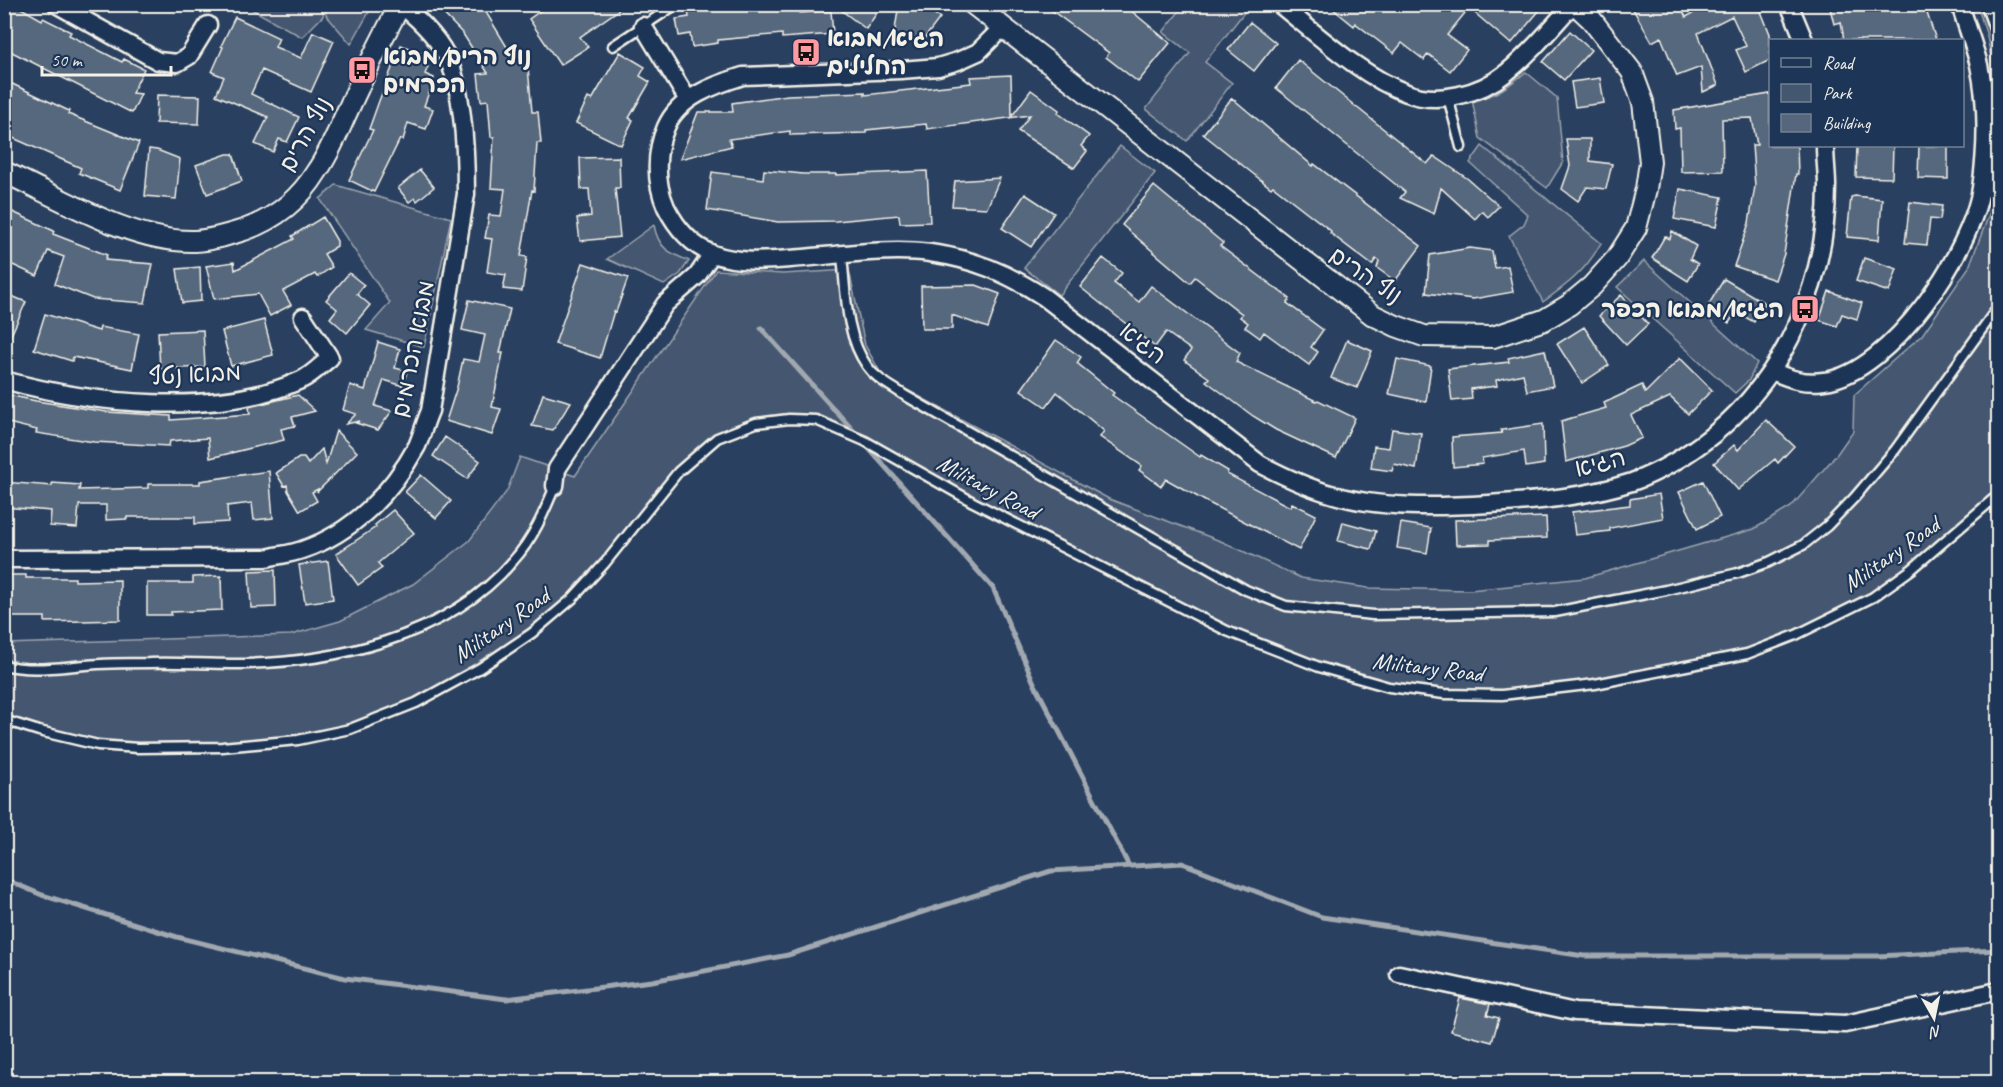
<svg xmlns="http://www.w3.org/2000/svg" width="2003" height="1087" font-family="Caveat,'Playpen Sans Hebrew',sans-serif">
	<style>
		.green { fill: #445771; stroke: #9ca4ac; stroke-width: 1.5 }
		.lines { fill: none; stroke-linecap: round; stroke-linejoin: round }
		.stream { stroke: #a1a8b0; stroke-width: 5 }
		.building { fill: #56677d; stroke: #f4f1e8; stroke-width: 1.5 }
		.service-casing { stroke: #f4f1e8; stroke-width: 13 }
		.minor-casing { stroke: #f4f1e8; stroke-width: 21 }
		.tertiary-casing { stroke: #f4f1e8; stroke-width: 24 }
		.service { stroke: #1d3557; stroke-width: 8 }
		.minor { stroke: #1d3557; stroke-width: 16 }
		.tertiary { stroke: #1d3557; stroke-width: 20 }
		.labels { text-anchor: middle; stroke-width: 4.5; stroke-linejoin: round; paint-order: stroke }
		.poi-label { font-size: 24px; font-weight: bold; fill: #f4f1e8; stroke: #1d3557; text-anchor: start }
		.street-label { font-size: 24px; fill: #f4f1e8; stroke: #1d3557 }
	</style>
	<rect width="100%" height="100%" fill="#2a4060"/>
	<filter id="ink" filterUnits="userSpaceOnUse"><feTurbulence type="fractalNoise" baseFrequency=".0167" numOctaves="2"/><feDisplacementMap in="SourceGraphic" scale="12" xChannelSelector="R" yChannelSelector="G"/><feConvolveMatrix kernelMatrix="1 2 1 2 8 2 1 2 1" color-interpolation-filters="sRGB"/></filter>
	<g filter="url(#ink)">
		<path class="green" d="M1185 4 1250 5 1205 62 1232 83 1187 141 1146 109 1190 53 1163 32Z
			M244 5H323V16L302 37Z
			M326 5V4L373 5 351 44 326 15Z
			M1977 5H1998V95L1987 36Z
			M1526 72 1557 98 1563 162 1547 188 1480 138 1472 100C1496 97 1508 86 1526 72Z
			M1120 146 1155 173 1059 295 1024 268Z
			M1482 146 1601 243C1586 271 1568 284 1543 302L1509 236 1524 224 1528 215 1470 163Z
			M1998 166V489L1910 566 1871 593 1795 632 1746 650 1595 680 1502 691 1445 690 1390 682 1321 663 1229 628 975 499 867 438 817 416 789 415 755 419 714 435 569 596 530 630 478 664 414 699 349 726 297 736 222 743 138 744 98 741 40 727 5 716 4 644 291 635 340 621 413 584 469 541 507 491 520 457 575 476 716 270 783 274 849 270 865 345 883 377 1109 499 1223 542 1301 578 1368 588 1470 590 1585 578 1754 529 1791 507 1837 454 1853 431 1854 395 1922 335 1969 267 1996 196Z
			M336 185 451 218 424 347 366 330 390 303 320 199Z
			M654 225C658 248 669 253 689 261L680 274 664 285 607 259Z
			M1644 261 1757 363 1749 380 1735 393 1617 287Z"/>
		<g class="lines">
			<path class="stream" d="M761 328 858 436
				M864 443 993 588 1034 683 1129 866
				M4 879 42 895 177 937 345 978 506 999 652 981 788 955 1051 871 1182 863 1322 917 1584 956H1877L1998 950"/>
		</g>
		<path class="building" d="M4 4H14L42 20 43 18 71 32 69 35 122 62 124 59 144 69 132 93 141 94 132 113 4 48Z
			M434 4H481L513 57 527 56 532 112H538L541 143H537L534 191 532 190 521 256 527 257 522 291 503 289 506 275 487 272 492 239 485 238 489 215 501 216 505 189 491 188 494 137H491L488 100 481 101 478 74 488 73 463 34Z
			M550 4H627L580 37 588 47 560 65 529 19Z
			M687 4H799L800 13 831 11 833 34 782 38V34L718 40V43L692 47 690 34 679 36 676 19 689 17Z
			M833 4H883L866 29Z
			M899 4H920L940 18 924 39 894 36Z
			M1043 4H1123L1170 43 1138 82 1106 57 1109 53Z
			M1327 4H1545L1511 44 1469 8 1447 35 1467 50 1450 71 1428 54 1424 60 1402 43 1394 53 1355 23 1354 26Z
			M1630 4H1679L1686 17 1711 4H1758L1770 34V60L1746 72 1736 50 1746 46 1732 16 1698 33 1718 85 1703 92 1701 67 1677 76 1661 37 1652 42Z
			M1829 4H1924L1936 40H1844L1841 22 1834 24Z
			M235 17 279 38 275 47 301 58 313 32 334 41 311 92 262 70 251 94 299 117 287 142 279 139 273 152 255 144 268 117 216 95 224 77 212 72 223 47 221 46Z
			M1250 22 1276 43 1254 71 1228 50Z
			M1570 31 1591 50 1564 80 1543 62Z
			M401 45 422 53 419 63 428 67 425 74 434 78 424 106 433 109 426 129 408 123 403 140 400 139 374 192 349 180 373 130 369 129 379 101Z
			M620 52 645 67 640 76 650 82 629 118 633 120 621 145 576 123 588 98 592 100Z
			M1298 60 1427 164 1434 156 1468 179 1499 206 1488 217 1482 211 1475 219 1441 188 1434 214 1400 198 1405 192 1276 88Z
			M1011 75 1012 116 1031 90 1059 110 1058 113 1089 136 1081 146 1087 151 1074 168 1018 131 1030 115 927 129 926 124 866 130V133L790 135V131L729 139 732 146 680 159 698 112H733L732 103 788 95 865 92V95L971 83 970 77Z
			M1600 78 1604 103 1575 107 1571 82Z
			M4 80 69 111 68 114 139 143 120 190 79 173 81 168 4 134Z
			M1770 94V146H1797L1798 174H1796L1784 254 1775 280 1734 266 1749 223 1755 186 1752 145H1757L1752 118 1722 119 1723 171 1681 172 1680 128 1675 129 1674 110Z
			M157 95 200 96 199 124 156 123Z
			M1232 98 1313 166 1314 164 1421 246 1395 281 1377 268 1379 261 1376 259 1372 265 1330 233 1331 231 1273 186 1271 188 1203 134Z
			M1566 139H1590V161L1612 164 1606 189 1587 187 1578 201 1562 189 1570 166Z
			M1857 146H1893L1892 178 1856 177Z
			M1919 146H1948V179L1918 178Z
			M149 149 157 150 180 159 176 199 145 196Z
			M227 154H233L242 181 207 194 196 165Z
			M619 157 620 188H615L620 237 580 241 577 218 591 216 589 189H581L580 158Z
			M420 170 434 187 417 201 415 198 409 202 398 188Z
			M764 170 803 174H836V175L927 171 930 222 900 223 899 215 836 221 778 222 707 210 712 172 763 179Z
			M1000 178 987 208 952 206 955 181Z
			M1154 186 1223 243 1220 246 1290 299 1287 303 1323 330 1311 347 1318 352 1309 365 1264 332 1260 338 1245 327 1248 323 1240 317 1242 314 1195 277 1190 283 1122 225Z
			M1680 189 1722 197 1716 227 1674 219Z
			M1025 194 1054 213 1031 247 1002 228Z
			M1855 196 1882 199 1879 240 1847 237 1851 197Z
			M1910 202 1942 206 1940 220 1930 219 1927 245 1905 243Z
			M4 208 54 231 53 234 107 255 105 260 153 264 145 303 93 299 55 284 64 257 48 251 37 276 4 261Z
			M323 217 337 241V246L324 254 332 267 317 277 315 274 283 291 291 305 270 316 258 294 214 299 206 266 234 262 235 270 294 239 292 236Z
			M1672 231 1696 246 1690 259 1698 264 1688 281 1652 258 1665 236 1670 239Z
			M1470 248 1492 251 1495 268 1508 266 1513 292 1473 299 1426 293 1430 255Z
			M1103 258 1122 273 1114 283 1139 302 1151 286 1240 353 1236 362 1316 401 1318 400 1355 418 1336 458 1276 430 1253 416 1206 381 1209 378 1184 360 1191 350 1166 332 1155 347 1080 287Z
			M1864 258 1897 269 1889 292 1856 281Z
			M583 263 628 278 616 312 614 311 600 358 555 344Z
			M200 267 201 301 182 303 177 269Z
			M349 273 364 285 357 294 370 305 347 333 330 318 337 309 326 300Z
			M1724 279 1765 303 1754 322 1736 312 1729 323 1706 309Z
			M976 285 1000 294 988 328 952 315V329H922L921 286Z
			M1829 291 1862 303 1857 319 1842 314 1837 326 1819 320Z
			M4 293 26 302 4 351Z
			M1621 295 1648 324 1626 345 1599 316Z
			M469 300 510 309 500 353H503L492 407 501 409 492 435 446 421 457 387 463 359 479 362 485 335 462 330Z
			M45 314 99 331 100 327 139 334 132 369 73 357 72 361 34 349Z
			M264 320 273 355 231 366 222 331Z
			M1584 327 1609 365 1582 383 1557 344Z
			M203 330 205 367 160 369 158 332Z
			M1056 340 1081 357 1077 363 1114 393 1112 395 1200 457 1201 455 1228 471 1227 474 1290 507 1292 503 1316 515 1299 550 1205 501 1166 479 1161 486 1139 470 1142 466 1100 437 1104 431 1057 392 1046 407 1021 390Z
			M1347 340 1372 351 1357 388 1331 378Z
			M378 342 400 349 395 368 407 371 403 386 384 380 375 406 392 411 378 430 356 423 360 421 346 424 356 414 343 410 350 385 365 390Z
			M1545 350 1553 386 1527 391 1523 374 1496 380 1497 386 1471 389 1472 399 1452 401 1448 369 1509 362 1508 358Z
			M1680 358 1712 390 1688 414 1670 397 1631 415 1642 438 1624 446 1566 462 1561 421 1606 408 1604 403 1642 385 1645 393Z
			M1397 359 1431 366 1426 402 1389 394Z
			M4 394 36 401 107 412 171 416V420L250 414 249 407 298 395 315 411 292 417 295 426 281 429 284 440 210 458 208 438 170 441 169 446 94 442 36 433 37 430 4 422Z
			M543 394 571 402 553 430 532 426Z
			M1766 420 1794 446 1778 463 1775 459 1738 490 1714 463 1734 445 1738 450Z
			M1543 424 1544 464 1526 467 1524 451 1482 458 1483 464 1453 467 1452 437 1502 433 1501 430Z
			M1392 429 1421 433 1416 469 1394 464 1392 471 1371 468 1374 446 1389 448Z
			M336 431 357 452 317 492 318 489 312 492 317 501 300 511 288 491 287 485 284 486 276 473 299 458H304L308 464 322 449 326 464Z
			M445 437 480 461 467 479 433 456Z
			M269 471 273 518 254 520 252 503 227 506 228 522 195 524V517H127V519L106 520V505H79L77 528 50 526 51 511 4 507V482L52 486V483L80 485 79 490 148 488V484H200V481Z
			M421 475 451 501 436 518 405 492Z
			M1703 481 1720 517 1697 529 1679 492Z
			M1659 494 1663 518 1610 528V531L1575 535 1572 512 1630 505V499Z
			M393 510 414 533 378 563 382 568 358 585 336 554 376 527 375 525Z
			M1546 517 1547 538 1490 540V544L1456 545 1455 520Z
			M1343 522 1376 531 1371 549 1338 541Z
			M1401 523 1431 528 1427 553 1397 548Z
			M328 561 333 599 305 603 299 565Z
			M275 570 276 607 251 608 249 571Z
			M4 575H26V578H75V581L120 580V620L45 622V617H4Z
			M221 576 222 610 171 612V615H147V583H193V577Z
			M1460 998 1490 1004 1487 1015 1499 1018 1492 1042 1451 1031Z"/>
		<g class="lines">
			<g class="service-casing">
				<path id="service" d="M1985 4 1998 40
					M613 46 672 7
					M1448 97 1461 147
					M842 256C846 291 845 335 867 366 876 379 891 386 904 395L1246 590 1286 606 1373 615 1555 612 1666 590 1738 573 1769 562 1803 545 1827 526 1854 498 1895 450 1998 307
					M4 665C31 672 59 667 86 665 107 663 128 663 149 663 177 662 204 664 231 664 329 664 447 639 513 561 533 539 544 513 555 486
					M4 720 39 731 98 745 138 748 222 747 298 740 350 729 416 703 480 668 532 633 572 599 605 563 678 472 717 438 756 423 789 419 816 420 865 441 973 502 1227 631 1319 667 1389 687 1444 694 1502 695 1595 684 1747 654 1796 635 1873 597 1912 569 1998 495"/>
			</g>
			<g class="minor-casing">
				<path id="minor" d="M56 4 158 61 177 63 189 56 208 25
					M1279 4C1317 34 1362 77 1407 93 1438 105 1480 94 1506 73 1531 53 1551 28 1573 4
					M1789 4 1804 40
					M643 26 688 100
					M1002 28 978 52 958 61 938 67 901 70 743 76C714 85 679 97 666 127 655 152 655 182 666 207 676 227 692 246 713 254 737 263 765 261 790 259 832 256 889 247 930 253 974 259 1007 273 1044 297L1260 464C1283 476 1306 487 1331 494 1379 509 1439 507 1489 504 1537 501 1586 497 1632 482 1663 471 1689 454 1714 434 1786 375 1827 280 1827 186 1827 173 1825 159 1825 146
					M1772 371C1790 379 1804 384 1824 381 1891 373 1972 250 1981 188 1987 147 1988 106 1979 65 1974 45 1966 25 1960 4
					M4 380C91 404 217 418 301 380 312 375 321 365 330 358L303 317
					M555 486 557 469 665 304 697 276 712 254
					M4 559 266 558C278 555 291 554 302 550 353 533 392 492 417 446 422 435 425 422 430 411L466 194C466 155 464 96 449 61 439 38 420 20 401 5
					M1399 974 1575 1012 1845 1024 1998 991"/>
			</g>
			<g class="tertiary-casing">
				<path id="tertiary" d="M973 4 1373 315 1396 326 1424 336 1493 337 1544 320 1569 305 1592 286 1617 258 1636 228 1646 189 1650 162 1643 102 1632 72 1591 19 1575 4
					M4 172C61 198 132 243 195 241 212 240 228 235 244 230 275 219 300 199 317 171 329 154 337 134 346 114 363 77 380 40 401 4"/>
			</g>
			<use href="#service" class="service"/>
			<use href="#minor" class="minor"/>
			<use href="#tertiary" class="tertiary"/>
		</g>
	</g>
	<defs>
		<g id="bus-square" transform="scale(1.5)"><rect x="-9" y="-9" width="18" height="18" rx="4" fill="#ff9aa2" stroke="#1d3557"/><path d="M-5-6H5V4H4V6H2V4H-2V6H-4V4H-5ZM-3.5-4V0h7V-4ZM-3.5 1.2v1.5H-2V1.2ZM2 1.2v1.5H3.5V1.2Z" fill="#111"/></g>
	</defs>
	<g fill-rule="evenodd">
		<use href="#bus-square" x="806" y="52"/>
		<use href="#bus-square" x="362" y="70"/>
		<use href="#bus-square" x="1805" y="309"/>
	</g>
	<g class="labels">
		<g class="poi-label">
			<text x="827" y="46">הגיא/מבוא<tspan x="827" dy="28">החלילים</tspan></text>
			<text x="383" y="64">נוף הרים/מבוא<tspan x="383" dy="28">הכרמים</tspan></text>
			<text x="1784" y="317" text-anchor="end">הגיא/מבוא הכפר</text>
		</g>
		<g class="street-label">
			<text transform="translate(305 134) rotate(-61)" y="8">נוף הרים</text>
			<text transform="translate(1366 275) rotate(34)" y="8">נוף הרים</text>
			<text transform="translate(1143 343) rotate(38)" y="8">הגיא</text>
			<text transform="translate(413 349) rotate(-79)" y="8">מבוא הכרמים</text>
			<text transform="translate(195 374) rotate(-3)" y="8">מבוא נטף</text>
			<text transform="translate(1600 463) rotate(-14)" y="8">הגיא</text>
			<text transform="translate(988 487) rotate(28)" y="8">Military Road</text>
			<text transform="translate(1891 554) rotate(-35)" y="8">Military Road</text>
			<text transform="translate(501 625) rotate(-35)" y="8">Military Road</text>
			<text transform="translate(1428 667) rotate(7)" y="8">Military Road</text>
		</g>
	</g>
	<rect width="2003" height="1087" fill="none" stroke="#1d3557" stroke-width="24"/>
	<rect x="12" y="12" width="1979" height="1063" fill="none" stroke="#f4f1e8" stroke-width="2" filter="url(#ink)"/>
	<rect x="1769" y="39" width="195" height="108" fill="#1d3557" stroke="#738091" stroke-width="1.5"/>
	<rect x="1781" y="58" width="30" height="9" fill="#1d3557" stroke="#738091" stroke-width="1.5"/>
	<text x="1823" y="69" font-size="18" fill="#f4f1e8">Road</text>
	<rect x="1781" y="84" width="30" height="18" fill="#445771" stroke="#738091" stroke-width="1.5"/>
	<text x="1823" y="99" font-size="18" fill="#f4f1e8">Park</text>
	<rect x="1781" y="114" width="30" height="18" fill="#56677d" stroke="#738091" stroke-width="1.5"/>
	<text x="1823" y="129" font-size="18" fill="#f4f1e8">Building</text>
	<g transform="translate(1934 1018) rotate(171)" stroke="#1d3557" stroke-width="4.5" paint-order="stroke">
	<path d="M0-4.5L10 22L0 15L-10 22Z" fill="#f4f1e8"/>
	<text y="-9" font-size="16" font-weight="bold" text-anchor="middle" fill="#f4f1e8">N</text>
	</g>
	<path d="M42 66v9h129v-9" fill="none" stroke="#f4f1e8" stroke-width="3"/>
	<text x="51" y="66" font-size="18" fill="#f4f1e8" stroke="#1d3557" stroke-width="4.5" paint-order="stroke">50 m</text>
</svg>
